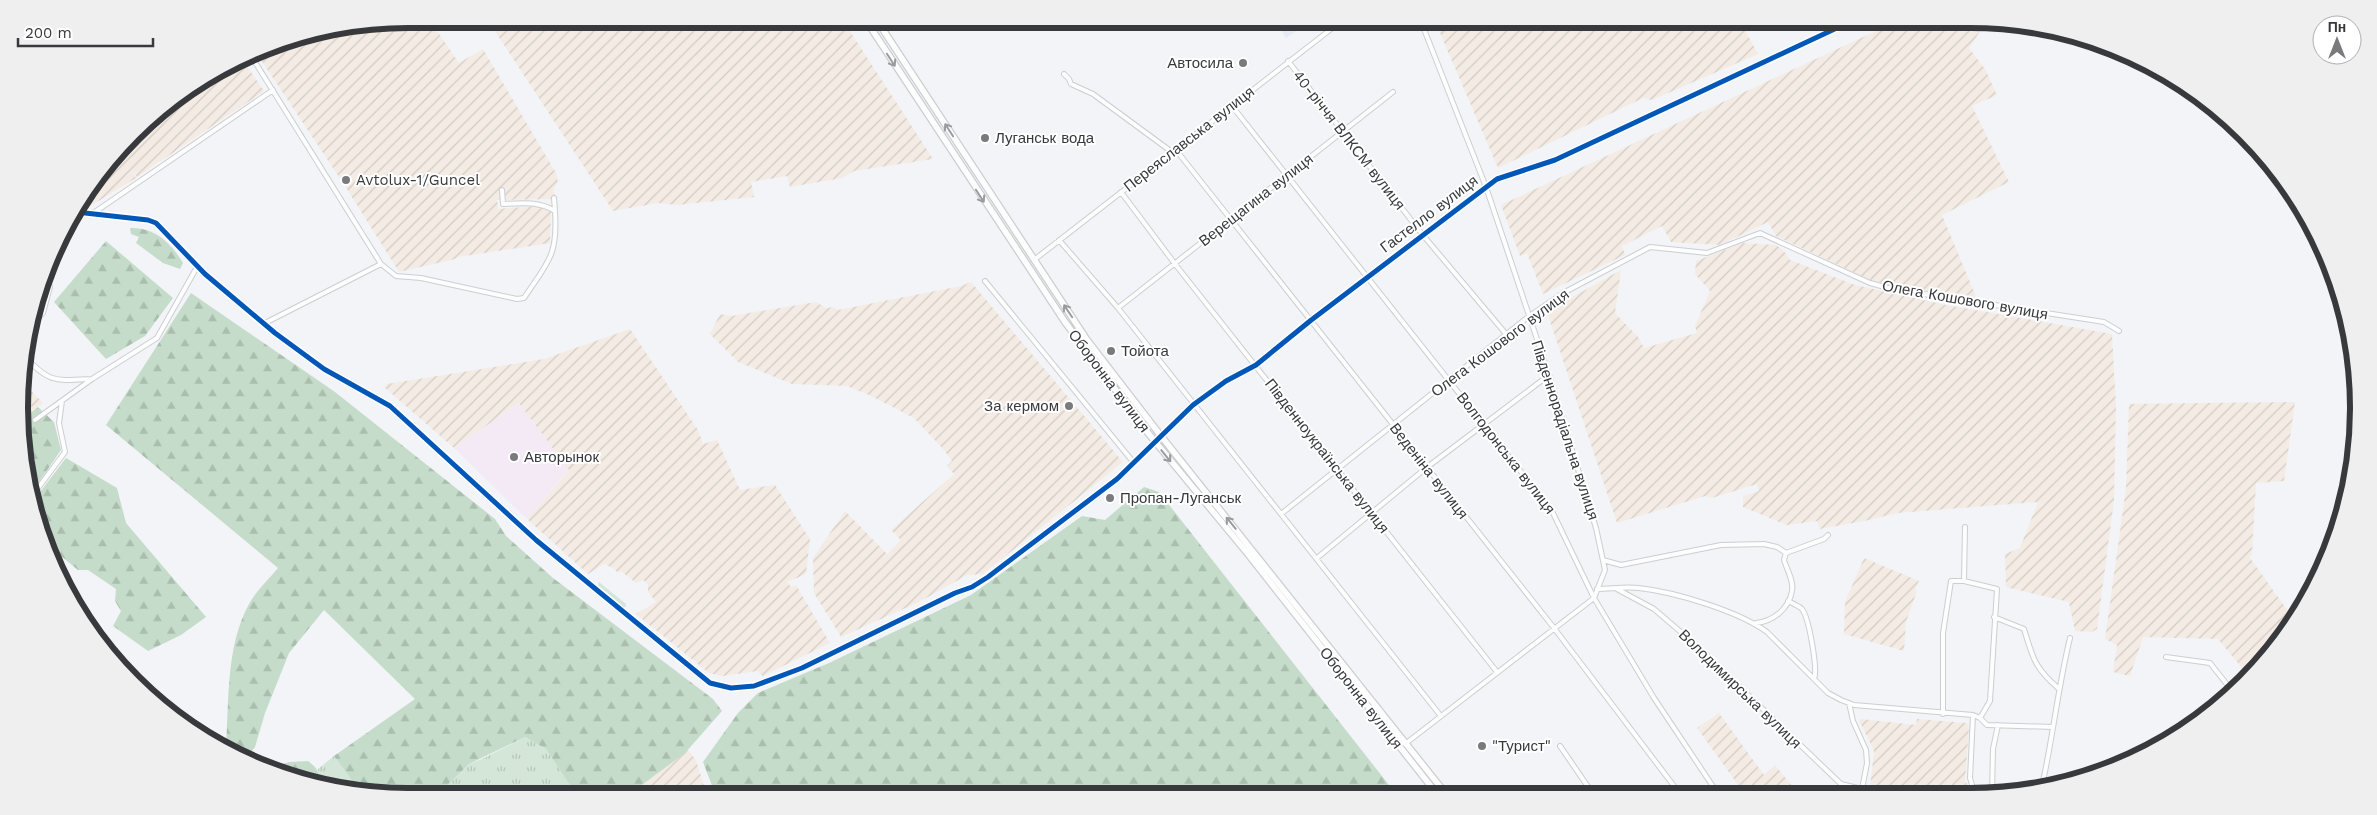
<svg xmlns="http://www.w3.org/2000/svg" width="2377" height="815" font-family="'Work Sans',sans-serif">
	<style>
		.commercial { fill: #f3eaf6 }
		.industrial { fill: url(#industrial-furrows) }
		.built { fill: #e6eaf5 }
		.grass { fill: url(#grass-tufts) }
		.forest { fill: url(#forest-firs) }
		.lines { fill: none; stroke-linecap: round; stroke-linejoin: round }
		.street-casing { stroke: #cdced1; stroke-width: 6 }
		.primary-casing { stroke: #cdced1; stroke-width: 8 }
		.street { stroke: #fdfdfe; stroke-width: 4 }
		.primary { stroke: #fdfdfe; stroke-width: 5.5 }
		.cycleway-casing { stroke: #fff; stroke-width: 8 }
		.cycleway { stroke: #0057b8; stroke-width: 5 }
		.oneway { stroke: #9a9b9d }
		.poi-dot { fill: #797a7e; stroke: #fff; stroke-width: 2 }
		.labels { text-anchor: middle; stroke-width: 4; stroke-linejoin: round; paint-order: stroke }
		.poi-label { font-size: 15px; fill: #38393c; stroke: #fff; text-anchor: start }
		.street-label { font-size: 15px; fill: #38393c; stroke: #fff }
		.rim { fill: none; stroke: #38393c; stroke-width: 6 }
	</style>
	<defs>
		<pattern id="industrial-furrows" width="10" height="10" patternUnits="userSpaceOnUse" patternTransform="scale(1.25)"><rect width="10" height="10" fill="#f4ece4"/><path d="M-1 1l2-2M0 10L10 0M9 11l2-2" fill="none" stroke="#d2cbc4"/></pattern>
		<pattern id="grass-tufts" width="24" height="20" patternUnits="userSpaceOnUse" patternTransform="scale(1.25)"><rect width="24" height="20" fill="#d3e6d8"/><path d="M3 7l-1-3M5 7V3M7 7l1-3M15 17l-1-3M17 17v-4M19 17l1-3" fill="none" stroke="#b6c6ba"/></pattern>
		<pattern id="forest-firs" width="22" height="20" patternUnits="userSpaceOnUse" patternTransform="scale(1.25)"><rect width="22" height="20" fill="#c5dcca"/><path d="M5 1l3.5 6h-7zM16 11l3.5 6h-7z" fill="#aabeae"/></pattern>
	</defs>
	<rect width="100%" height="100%" fill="#f2f4f8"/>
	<path class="commercial" d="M519 403 569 469 527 519 454 448Z"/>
	<path class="industrial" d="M408 19H429L459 63 483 49 556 173 558 182 553 191 557 199 497 200 498 209 537 206 551 211 550 243 458 257 455 259 399 272 345 186 255 51 332 26Z
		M487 19H842L933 159 854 171 842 178 790 187 787 176 751 182 754 197 677 205 658 203 613 211Z
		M1434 19H1739L1758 54 1652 100 1643 98 1498 168Z
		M1902 19H1969L1987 21 1969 48 1985 69 1997 95 1972 106 2009 182 1942 215 1977 299 1896 287 1871 280 1776 236 1768 222 1720 245 1671 242 1662 226 1622 246 1625 255 1543 294 1527 253 1520 256 1501 205Z
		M242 59 264 91 137 177 132 171 136 178 87 208 81 199 99 171 151 115Z
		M1743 243 1776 245 1784 251 1790 260 1855 285 1946 305 2112 334 2116 406 2114 500 2097 629 2092 632 2075 631 2069 602 2006 587 2005 554 2020 548 2038 502 1897 513 1869 520 1820 529 1817 521 1787 525 1743 507V496L1759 491 1757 484 1712 498 1705 496 1617 523 1548 315 1549 310 1621 270 1615 313 1639 338 1644 348 1697 333 1695 326 1710 291 1695 274 1696 261Z
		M971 282 1123 462 983 574 967 575 919 602 841 637 814 593 813 558 845 511 887 554 901 540 891 530 954 474 947 466 952 461 944 450 914 418 869 395 847 386 792 384 738 362 710 334 720 314 731 316 816 302 826 308 834 307 838 310 961 286Z
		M630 329 698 430 703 444 717 440 740 490 775 485 810 539 806 574 787 582 791 587 796 585 830 643 763 676 757 671 723 676 709 673 636 614 656 602 648 592V584L643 580 636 583 622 572H617L613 568 604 564 588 574 527 519 569 470 519 403 454 448 384 387 387 384 544 359Z
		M21 380 43 403 20 422Z
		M2295 402 2284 481 2256 483 2252 554 2250 558 2293 618 2247 674 2218 639 2143 637 2130 676 2113 672 2117 645 2105 639 2126 488 2129 404Z
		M1864 558 1919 581 1915 589 1917 591 1906 622 1904 651 1844 634 1845 602Z
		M1719 713 1764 775 1775 765 1798 793H1744L1697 728Z
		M1861 719 1916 725 1917 719 1967 723 1969 727 1965 782 1970 786 1971 793H1873L1870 788 1874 751 1859 720Z
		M688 750 696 760 707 796H627Z"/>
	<path class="built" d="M1277 19H1313L1286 38 1275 20Z"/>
	<path class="grass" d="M599 582 626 604V607H624L598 585Z
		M525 737 546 749 571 787 561 796H436L469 764 482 759Z
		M334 756 359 790 316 784 319 777 318 769Z"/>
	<path class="forest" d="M130 228C155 227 171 243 183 263L180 269 163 263 136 243 139 237 131 234Z
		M106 241 173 298 145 336 106 359 54 302Z
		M191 293 335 392 495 519 506 536 553 578 713 699 722 711 685 753 627 796H561L571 787 546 749 525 737 469 764 436 796H407L359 790 334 756 415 699 324 610 289 653 265 713 255 747 248 756 226 746C229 699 226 646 249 604 256 591 269 579 278 568L106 425Z
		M38 407 54 422 61 450 37 485 27 478 20 433V422Z
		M66 458 117 488 126 523 206 617 181 635 148 651 113 626 121 611 115 601 116 589 88 570H78L50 547 52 535C42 526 34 518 31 504Z
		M1144 487 1159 492 1396 794 716 796 703 762 738 713 758 693 829 663 971 595 1082 516 1105 520Z
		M308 761C317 768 322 773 316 784L307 783 272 767 289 762Z"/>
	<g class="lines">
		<g class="street-casing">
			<path id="street" d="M250 54 381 264 396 276 421 278 517 299 524 298C548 262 558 256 555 211 539 201 521 203 503 204L502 190
				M1288 61 1422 234 1506 334
				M1064 74 1069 79 1071 84 1093 94 1172 152
				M1232 106 1552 511 1594 598 1654 698 1718 794
				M1176 150 1554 628 1680 794
				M1121 192 1175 264 1497 672
				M554 198 555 211
				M75 209 85 213 148 220 156 223 205 274 275 333 324 369 390 406 536 540 710 683 731 688 754 686 802 668 955 593 972 587 988 577 1117 479 1193 405 1226 381 1256 365 1310 321 1497 179 1555 160 1856 19
				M92 214 273 90
				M1059 240 1118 308 1440 715
				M1034 260 1344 19
				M985 281 1134 463
				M1118 308 1393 92
				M265 323 381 264
				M32 324 43 313 50 287 44 286
				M23 355C50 383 53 381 92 379
				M35 420 92 379 157 338 197 267
				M30 499 65 452 59 423 62 401
				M1281 514 1528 317 1565 292 1650 247 1707 253 1760 233 1870 283 1892 289 2104 322 2119 331
				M1786 553 1824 539 1828 535
				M1317 558 1426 468 1549 375
				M1603 560 1621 565 1721 545 1764 544 1777 547 1786 553 1784 560C1787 570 1794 581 1792 591 1789 609 1772 622 1756 623
				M1964 581 1997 589 1990 701 1980 718 1987 725 2053 727
				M1597 589C1610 589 1626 586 1639 588 1675 592 1738 611 1767 632L1828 693 1841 700 1854 705 1973 715 1980 718
				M1617 589 1654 609 1696 645 1841 784 1862 789
				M1788 601C1792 603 1799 606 1802 609 1809 618 1818 669 1814 679
				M81 616 86 620
				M1994 617 2024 629C2033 658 2034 667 2058 688
				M2166 657 2210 663 2233 692
				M1849 703 1853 721 1866 750 1867 763 1862 789 1864 793
				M1943 714V633L1951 581H1964L1965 527
				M1973 715 1970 778 1973 788 1979 793
				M1405 744 1594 598 1605 570 1596 528 1549 375 1486 187 1420 19
				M1560 746 1593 794
				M2042 786C2053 737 2058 687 2070 638
				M1992 793 1993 749 1998 725"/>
		</g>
		<g class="primary-casing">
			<path id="primary" d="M865 19 1065 322 1148 433 1248 554 1437 794
				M876 19 1087 340 1161 436 1446 794"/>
		</g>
		<use href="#street" class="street"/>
		<use href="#primary" class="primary"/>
		<g class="cycleway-casing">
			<path id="cycleway" d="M75 209 85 213 148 220 156 223 205 274 275 333 324 369 390 406 536 540 710 683 731 688 754 686 802 668 955 593 972 587 988 577 1117 479 1193 405 1226 381 1256 365 1310 321 1497 179 1555 160 1856 19"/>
		</g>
		<use href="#cycleway" class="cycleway"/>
	</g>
	<defs><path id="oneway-shaft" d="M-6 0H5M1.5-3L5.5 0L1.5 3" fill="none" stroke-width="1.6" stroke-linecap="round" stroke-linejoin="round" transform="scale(1.25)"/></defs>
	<g class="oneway">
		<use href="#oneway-shaft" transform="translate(891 60) rotate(57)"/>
		<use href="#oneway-shaft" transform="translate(949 130) rotate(-123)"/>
		<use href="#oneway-shaft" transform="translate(980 196) rotate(57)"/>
		<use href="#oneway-shaft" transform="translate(1068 311) rotate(-124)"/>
		<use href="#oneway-shaft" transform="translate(1166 456) rotate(51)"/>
		<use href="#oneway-shaft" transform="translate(1231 523) rotate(-129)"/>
	</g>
	<g class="poi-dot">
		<circle cx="1243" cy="63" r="5"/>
		<circle cx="985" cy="138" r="5"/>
		<circle cx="346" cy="180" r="5"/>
		<circle cx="1111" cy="351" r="5"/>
		<circle cx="1069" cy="406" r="5"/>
		<circle cx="514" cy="457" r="5"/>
		<circle cx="1110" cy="498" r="5"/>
		<circle cx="1482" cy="746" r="5"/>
	</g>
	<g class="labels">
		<g class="poi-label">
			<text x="1233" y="68" text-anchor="end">Автосила</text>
			<text x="995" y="143">Луганськ вода</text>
			<text x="356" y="185">Avtolux-1/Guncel</text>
			<text x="1121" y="356">Тойота</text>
			<text x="1059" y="411" text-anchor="end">За кермом</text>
			<text x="524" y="462">Авторынок</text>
			<text x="1120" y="503">Пропан-Луганськ</text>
			<text x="1492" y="751">"Турист"</text>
		</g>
		<g class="street-label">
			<text transform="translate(1189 139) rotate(-38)" y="5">Переяславська вулиця</text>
			<text transform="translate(1349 140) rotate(52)" y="5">40-річчя ВЛКСМ вулиця</text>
			<text transform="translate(1256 200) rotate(-38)" y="5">Верещагина вулиця</text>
			<text transform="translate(1429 214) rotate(-37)" y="5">Гастелло вулиця</text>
			<text transform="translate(1965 300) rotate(10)" y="5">Олега Кошового вулиця</text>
			<text transform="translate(1500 343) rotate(-37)" y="5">Олега Кошового вулиця</text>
			<text transform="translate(1109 381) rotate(53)" y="5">Оборонна вулиця</text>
			<text transform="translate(1565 430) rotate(72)" y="5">Південнорадіальна вулиця</text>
			<text transform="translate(1506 453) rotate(52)" y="5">Волгодонська вулиця</text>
			<text transform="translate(1327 456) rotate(52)" y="5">Південноукраїнська вулиця</text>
			<text transform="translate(1429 471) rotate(52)" y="5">Веденіна вулиця</text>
			<text transform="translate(1740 689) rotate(44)" y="5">Володимирська вулиця</text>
			<text transform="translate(1361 698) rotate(52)" y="5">Оборонна вулиця</text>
		</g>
	</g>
	<path d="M0 0H2377V815H0ZM408 28H1970A380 380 0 0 1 2350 408V408A380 380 0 0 1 1970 788H408A380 380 0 0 1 28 408V408A380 380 0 0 1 408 28Z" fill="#efefef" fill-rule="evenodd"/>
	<path class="rim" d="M408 28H1970A380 380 0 0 1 2350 408V408A380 380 0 0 1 1970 788H408A380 380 0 0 1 28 408V408A380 380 0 0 1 408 28Z"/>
	<g transform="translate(2337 40)"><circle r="24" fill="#ffffff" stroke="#afb0b1"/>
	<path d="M0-4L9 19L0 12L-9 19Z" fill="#797a7e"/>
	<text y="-8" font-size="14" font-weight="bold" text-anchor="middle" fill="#38393c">Пн</text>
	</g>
	<path d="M18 38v8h135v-8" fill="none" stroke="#38393c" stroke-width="2.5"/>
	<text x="25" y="38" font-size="15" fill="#38393c" stroke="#ffffff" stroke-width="4" paint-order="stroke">200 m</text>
</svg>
